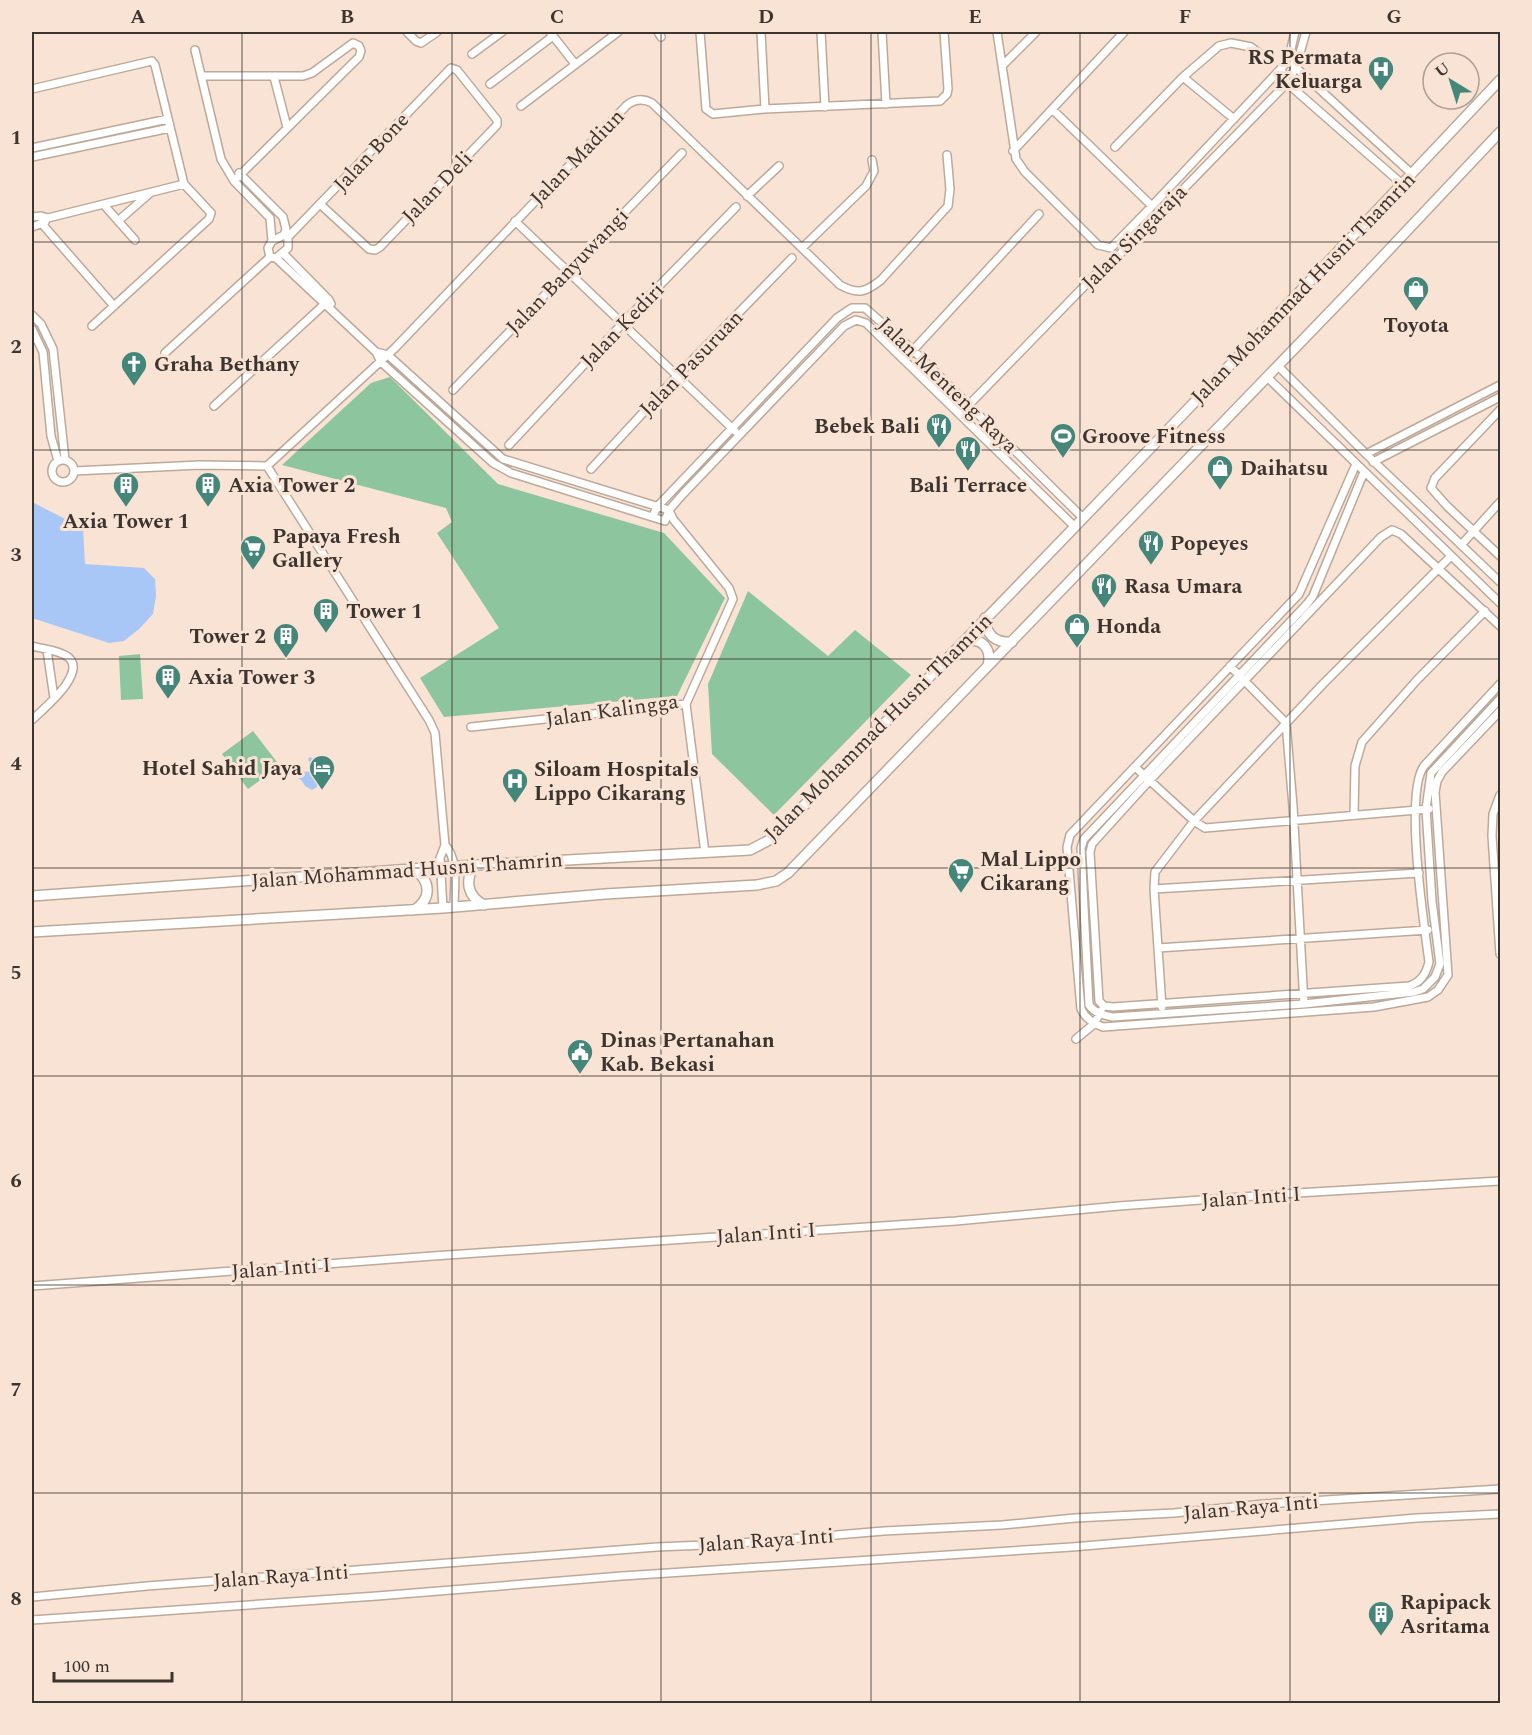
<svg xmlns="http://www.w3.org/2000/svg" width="1532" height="1735" font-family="Spectral,serif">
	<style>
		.green { fill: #8dc59e }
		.water { fill: #a8c7f6 }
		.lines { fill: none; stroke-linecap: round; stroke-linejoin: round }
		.street-casing { stroke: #bda99a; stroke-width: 10 }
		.secondary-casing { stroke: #bda99a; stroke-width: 12 }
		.street { stroke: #fff; stroke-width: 7 }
		.secondary { stroke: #fff; stroke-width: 9 }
		.grid { fill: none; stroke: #3c342e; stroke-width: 1.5; stroke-opacity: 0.55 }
		.labels { text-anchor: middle; stroke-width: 6; stroke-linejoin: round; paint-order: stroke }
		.poi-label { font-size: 21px; font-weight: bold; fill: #3c342e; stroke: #f8e3d4; text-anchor: start }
		.street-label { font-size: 21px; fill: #3c342e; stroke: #f8e3d4 }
		.neatline { fill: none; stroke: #3c342e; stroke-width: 2 }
		.grid-label { font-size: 20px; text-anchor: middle; font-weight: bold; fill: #3c342e }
	</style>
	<rect width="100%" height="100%" fill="#f8e3d4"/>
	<path class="green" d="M390 377 498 484 664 533 725 598 677 696 444 717 420 678 499 628 437 533 452 522 446 508 282 465 371 383Z
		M748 591 828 656 855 630 911 675 774 815 712 754 708 684Z
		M140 654 143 699 121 700 119 656Z
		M253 731 280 766 248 789 222 754Z"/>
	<path class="water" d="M32 502 83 528 85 564 144 568 155 579 156 596 153 614 139 629 124 641 109 643 32 618Z
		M310 757 327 767 325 771 317 773V787L312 790 305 786 302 781 296 776 298 771 311 772 312 768 308 759Z"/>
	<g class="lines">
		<g class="street-casing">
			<path id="street" d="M407 32 416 41 421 43 437 32
				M550 32 575 64
				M658 32 661 37
				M700 32 706 109 713 114 765 109 940 101 947 94 948 89 944 32
				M761 32 765 109
				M821 32 825 107
				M882 32 886 104
				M997 32 1016 159 1025 172 1098 245 1111 248 1152 206 1053 110
				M195 50 221 159 234 181 270 218 272 241
				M472 54 502 32
				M1292 64 1412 174
				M1003 65 1036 32
				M1281 69 1287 83 1402 184
				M203 76H303L312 73 353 43 359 46 361 51 359 57 234 181
				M274 77 287 127
				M1183 77 1234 119
				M490 84 553 36
				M32 89 152 61 155 65 184 184 211 213 209 219 92 326
				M521 106 618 32
				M1115 147 1183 77 1219 46 1231 43 1251 47 1265 58
				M32 148 168 119
				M1013 151 1124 32
				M32 157 170 128
				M239 173 283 217 286 229 284 235
				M747 196 779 166
				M104 205 135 240
				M1152 206 1288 61 1295 32
				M41 216 43 225 114 306
				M32 217 41 216 48 218 184 184
				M118 221 150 193
				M515 221 735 431
				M32 227 45 222
				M284 235 288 237V248L276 258 270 257 268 248 272 241Z
				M288 237 451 68 457 70 497 120V125L380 247 375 250 369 249 321 205
				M802 248 866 186 874 171 872 160
				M283 253 329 300 331 304
				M276 258 376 352 381 362 493 463 511 473 665 521
				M32 315 41 324 53 349 65 460
				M32 329 43 352 51 436 58 461
				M376 352 388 355 503 459 669 510 673 519 729 588 733 599 686 704
				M165 353 270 257
				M904 360 1039 214
				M1278 366 1366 454 1500 582
				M1267 377 1500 603
				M453 390 682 153
				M214 406 329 300
				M1500 410 1435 478 1431 488 1447 506 1500 556
				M960 414 1098 272 1118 256 1287 83 1296 67 1306 32
				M509 445 622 324 736 207
				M1366 454 1500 385
				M52 471a11 11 0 1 1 22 0a11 11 0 1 1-22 0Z
				M1373 462 1500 397
				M1356 464 1299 594 1070 835 1067 847 1081 1009C1086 1019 1093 1023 1103 1027L1374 1007 1428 997 1438 990 1448 975 1435 792 1437 781 1442 772 1500 711
				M267 466 429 720 435 733 445 845 440 858 443 908
				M591 469 677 376 792 258
				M74 471 200 465 267 466 395 348 627 105C635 99 643 98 652 103L840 285C858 295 866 292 881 280L948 206 950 189 947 155
				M1364 472 1313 596 1307 604 1084 839 1081 848 1089 1005C1096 1014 1103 1015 1113 1017L1304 1004 1414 992 1423 989 1435 977 1440 964 1432 901 1426 809 1431 773 1500 699
				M653 516 657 507 837 318 852 308H865L913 350 1083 518
				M665 521 669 510 683 494 844 326 856 320 866 323 1074 526
				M1462 544 1500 502
				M1500 626 1401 534 1392 530 1381 537 1150 780 1092 844 1090 852 1099 1001 1104 1006 1113 1007 1409 986C1421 982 1426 974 1429 962 1424 924 1404 793 1424 766L1500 684
				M32 646C42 649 59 650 68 657 88 673 43 709 32 720
				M47 650 54 698
				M1230 666 1286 723 1293 806 1304 1004
				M686 704 705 853
				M471 727 686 704
				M1135 767 1194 821 1205 828 1429 809
				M1500 795 1493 814 1492 836 1500 954
				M1354 815 1355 766 1362 742 1417 680 1485 611
				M445 845C459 859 454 888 454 907
				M1154 889 1419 873
				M1158 948 1428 930
				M1162 1007 1154 889 1155 872 1194 821 1323 684 1451 556
				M1076 1039 1094 1024 1101 1011
				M32 1286 433 1256 956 1221 1119 1206 1297 1193 1500 1181
				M32 1597 147 1586 657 1547 728 1544 884 1531 1002 1525 1075 1518 1174 1513 1264 1504 1500 1489
				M32 1620 377 1596 622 1576 1072 1547 1417 1518 1500 1514"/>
		</g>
		<g class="secondary-casing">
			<path id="secondary" d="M985 618C986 635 995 643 1012 642
				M963 643C982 635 992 649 988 666
				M474 865C465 881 467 896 484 905
				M32 896 440 867 750 850 771 839C1017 589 1260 335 1500 80
				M414 910C432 899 431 881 414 869
				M32 932 443 908 605 894 757 885 776 881 788 873 1351 290 1500 132"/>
		</g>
		<use href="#street" class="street"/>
		<use href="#secondary" class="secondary"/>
	</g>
	<path class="grid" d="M242 32V1704M452 32V1704M661 32V1704M871 32V1704M1080 32V1704M1290 32V1704M32 242H1500M32 450H1500M32 659H1500M32 868H1500M32 1076H1500M32 1285H1500M32 1493H1500"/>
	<defs>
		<g id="hospital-pin" transform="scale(1.35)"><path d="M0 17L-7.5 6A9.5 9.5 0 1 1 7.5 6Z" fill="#44877a" stroke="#f8e3d4"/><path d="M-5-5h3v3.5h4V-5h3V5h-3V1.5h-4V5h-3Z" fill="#fff"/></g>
		<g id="shop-pin" transform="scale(1.35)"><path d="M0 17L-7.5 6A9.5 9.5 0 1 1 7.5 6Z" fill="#44877a" stroke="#f8e3d4"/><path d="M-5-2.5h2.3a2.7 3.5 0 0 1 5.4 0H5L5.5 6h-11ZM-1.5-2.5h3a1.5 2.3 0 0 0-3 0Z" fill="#fff"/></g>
		<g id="church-pin" transform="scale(1.35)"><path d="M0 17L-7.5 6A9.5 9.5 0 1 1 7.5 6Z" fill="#44877a" stroke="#f8e3d4"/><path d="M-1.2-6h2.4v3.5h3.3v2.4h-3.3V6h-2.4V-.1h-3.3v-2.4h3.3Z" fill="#fff"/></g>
		<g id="restaurant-pin" transform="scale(1.35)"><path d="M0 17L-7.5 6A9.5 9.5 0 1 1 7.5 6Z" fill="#44877a" stroke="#f8e3d4"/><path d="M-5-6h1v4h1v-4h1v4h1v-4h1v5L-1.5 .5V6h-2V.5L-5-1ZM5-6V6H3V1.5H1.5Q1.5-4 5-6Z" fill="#fff"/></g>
		<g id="stadium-pin" transform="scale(1.35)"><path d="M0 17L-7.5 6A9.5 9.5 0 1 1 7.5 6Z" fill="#44877a" stroke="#f8e3d4"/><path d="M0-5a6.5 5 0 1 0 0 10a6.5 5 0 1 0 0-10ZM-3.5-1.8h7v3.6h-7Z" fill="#fff"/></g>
		<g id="building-pin" transform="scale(1.35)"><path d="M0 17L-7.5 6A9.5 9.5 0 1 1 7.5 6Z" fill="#44877a" stroke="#f8e3d4"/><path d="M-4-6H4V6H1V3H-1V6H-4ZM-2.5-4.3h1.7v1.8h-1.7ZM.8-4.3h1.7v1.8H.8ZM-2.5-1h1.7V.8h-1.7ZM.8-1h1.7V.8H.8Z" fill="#fff"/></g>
		<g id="supermarket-pin" transform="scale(1.35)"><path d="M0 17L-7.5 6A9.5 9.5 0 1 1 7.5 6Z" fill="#44877a" stroke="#f8e3d4"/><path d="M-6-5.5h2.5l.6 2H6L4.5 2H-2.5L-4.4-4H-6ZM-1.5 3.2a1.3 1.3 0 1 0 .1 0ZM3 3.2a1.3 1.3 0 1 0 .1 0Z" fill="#fff"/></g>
		<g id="hotel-pin" transform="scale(1.35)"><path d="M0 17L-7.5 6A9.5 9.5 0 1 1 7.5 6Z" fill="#44877a" stroke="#f8e3d4"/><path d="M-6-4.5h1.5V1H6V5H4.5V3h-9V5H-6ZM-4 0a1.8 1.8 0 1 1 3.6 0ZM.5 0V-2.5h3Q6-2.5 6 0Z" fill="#fff"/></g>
		<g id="civic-pin" transform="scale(1.35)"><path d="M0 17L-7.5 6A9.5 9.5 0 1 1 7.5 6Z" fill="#44877a" stroke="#f8e3d4"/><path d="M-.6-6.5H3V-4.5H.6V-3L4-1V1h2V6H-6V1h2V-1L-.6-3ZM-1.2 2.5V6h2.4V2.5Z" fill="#fff"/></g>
	</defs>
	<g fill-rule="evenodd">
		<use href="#hospital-pin" x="1381" y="69"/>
		<use href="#shop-pin" x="1416" y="289"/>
		<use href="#church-pin" x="134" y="364"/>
		<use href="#restaurant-pin" x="939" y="426"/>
		<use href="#stadium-pin" x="1063" y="436"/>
		<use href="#restaurant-pin" x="968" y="449"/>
		<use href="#shop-pin" x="1220" y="468"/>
		<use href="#building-pin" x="126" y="485"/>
		<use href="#building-pin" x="208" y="485"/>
		<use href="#restaurant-pin" x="1151" y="543"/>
		<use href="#supermarket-pin" x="253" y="548"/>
		<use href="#restaurant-pin" x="1104" y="586"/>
		<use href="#building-pin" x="326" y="611"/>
		<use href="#shop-pin" x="1077" y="626"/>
		<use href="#building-pin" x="286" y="636"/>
		<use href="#building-pin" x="168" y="677"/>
		<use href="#hotel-pin" x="322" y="768"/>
		<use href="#hospital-pin" x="515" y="781"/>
		<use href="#supermarket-pin" x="961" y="871"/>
		<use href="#civic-pin" x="580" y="1052"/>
		<use href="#building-pin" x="1381" y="1614"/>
	</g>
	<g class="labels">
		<g class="poi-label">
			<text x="1362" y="64" text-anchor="end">RS Permata<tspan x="1362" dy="24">Keluarga</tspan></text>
			<text x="1416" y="332" text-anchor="middle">Toyota</text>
			<text x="154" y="371">Graha Bethany</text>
			<text x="920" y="433" text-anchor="end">Bebek Bali</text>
			<text x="1082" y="443">Groove Fitness</text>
			<text x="1240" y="475">Daihatsu</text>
			<text x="228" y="492">Axia Tower 2</text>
			<text x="968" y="492" text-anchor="middle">Bali Terrace</text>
			<text x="126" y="528" text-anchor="middle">Axia Tower 1</text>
			<text x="272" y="543">Papaya Fresh<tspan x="272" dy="24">Gallery</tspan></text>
			<text x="1170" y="550">Popeyes</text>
			<text x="1124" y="593">Rasa Umara</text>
			<text x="346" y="618">Tower 1</text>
			<text x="1096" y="633">Honda</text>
			<text x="266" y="643" text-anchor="end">Tower 2</text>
			<text x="188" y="684">Axia Tower 3</text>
			<text x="302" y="775" text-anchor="end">Hotel Sahid Jaya</text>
			<text x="534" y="776">Siloam Hospitals<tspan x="534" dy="24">Lippo Cikarang</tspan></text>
			<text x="980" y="866">Mal Lippo<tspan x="980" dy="24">Cikarang</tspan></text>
			<text x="600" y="1047">Dinas Pertanahan<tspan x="600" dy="24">Kab. Bekasi</tspan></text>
			<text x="1400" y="1609">Rapipack<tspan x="1400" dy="24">Asritama</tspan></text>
		</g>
		<g class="street-label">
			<text transform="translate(371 152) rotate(-47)" y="7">Jalan Bone</text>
			<text transform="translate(577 157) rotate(-46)" y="7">Jalan Madiun</text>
			<text transform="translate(437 187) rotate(-46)" y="7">Jalan Deli</text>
			<text transform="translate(1134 237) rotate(-45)" y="7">Jalan Singaraja</text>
			<text transform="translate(567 271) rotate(-46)" y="7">Jalan Banyuwangi</text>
			<text transform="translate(1303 288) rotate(-46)" y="7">Jalan Mohammad Husni Thamrin</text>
			<text transform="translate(622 325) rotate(-46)" y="7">Jalan Kediri</text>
			<text transform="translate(691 363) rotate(-46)" y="7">Jalan Pasuruan</text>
			<text transform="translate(948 385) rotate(44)" y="7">Jalan Menteng Raya</text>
			<text transform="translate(612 710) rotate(-8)" y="7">Jalan Kalingga</text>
			<text transform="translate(878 727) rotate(-45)" y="7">Jalan Mohammad Husni Thamrin</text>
			<text transform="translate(407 870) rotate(-4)" y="7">Jalan Mohammad Husni Thamrin</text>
			<text transform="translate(1251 1197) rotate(-4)" y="7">Jalan Inti I</text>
			<text transform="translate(766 1233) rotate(-4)" y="7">Jalan Inti I</text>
			<text transform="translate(281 1268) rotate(-4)" y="7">Jalan Inti I</text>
			<text transform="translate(1251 1507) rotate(-5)" y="7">Jalan Raya Inti</text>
			<text transform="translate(766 1540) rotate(-4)" y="7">Jalan Raya Inti</text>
			<text transform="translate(281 1576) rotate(-4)" y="7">Jalan Raya Inti</text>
		</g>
	</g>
	<rect width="1532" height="1735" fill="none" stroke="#f8e3d4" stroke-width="66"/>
	<g transform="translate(1451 81) rotate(322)"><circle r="28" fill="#f8e3d4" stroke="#ad9d92" stroke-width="1.5"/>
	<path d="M0-4.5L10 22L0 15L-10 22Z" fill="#44877a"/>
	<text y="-9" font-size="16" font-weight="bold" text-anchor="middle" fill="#3c342e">U</text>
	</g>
	<path d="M54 1672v9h118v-9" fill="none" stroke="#3c342e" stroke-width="3"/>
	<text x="63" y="1672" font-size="18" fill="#3c342e" stroke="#f8e3d4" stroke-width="4.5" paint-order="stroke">100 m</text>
	<rect x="33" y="33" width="1466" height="1669" class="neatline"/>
	<g class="grid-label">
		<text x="138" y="23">A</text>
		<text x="347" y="23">B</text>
		<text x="557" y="23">C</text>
		<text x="766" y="23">D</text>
		<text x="975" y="23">E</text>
		<text x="1185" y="23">F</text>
		<text x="1394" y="23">G</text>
		<text x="16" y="144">1</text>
		<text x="16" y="353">2</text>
		<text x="16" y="561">3</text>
		<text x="16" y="770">4</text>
		<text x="16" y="979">5</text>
		<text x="16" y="1187">6</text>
		<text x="16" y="1396">7</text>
		<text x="16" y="1605">8</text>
	</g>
</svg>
